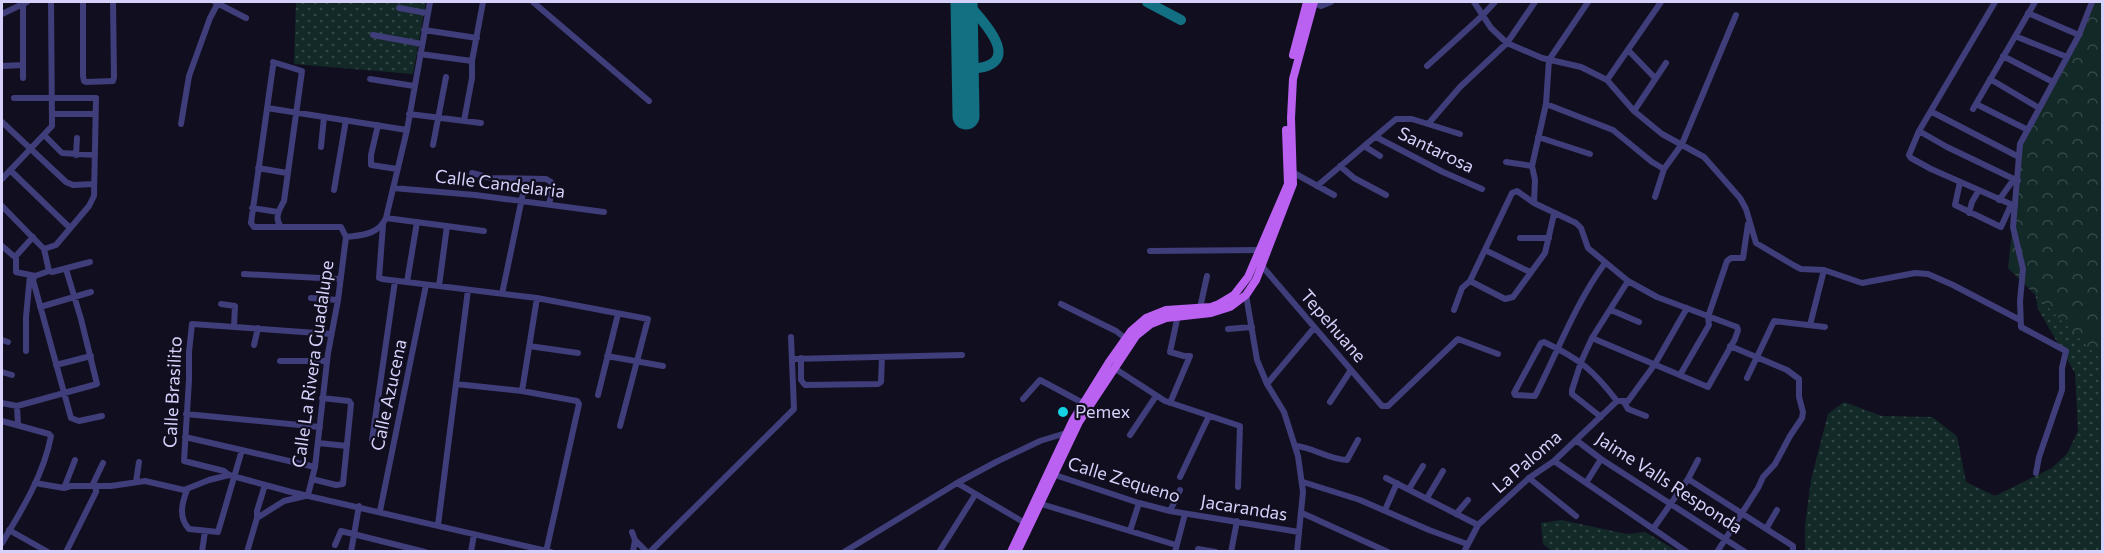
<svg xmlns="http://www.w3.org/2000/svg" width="2104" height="553" font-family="Commissioner,sans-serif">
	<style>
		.grass { fill: url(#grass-dots) }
		.park { fill: url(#park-crowns) }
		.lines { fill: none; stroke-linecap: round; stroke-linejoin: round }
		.taxiway { stroke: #127082; stroke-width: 10 }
		.runway { stroke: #127082; stroke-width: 27 }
		.minor { stroke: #3f3d7a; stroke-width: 6 }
		.major { stroke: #ba61f1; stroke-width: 8 }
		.poi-dot { fill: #14d2e4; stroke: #110f1f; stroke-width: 2 }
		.labels { text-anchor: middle; stroke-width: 4.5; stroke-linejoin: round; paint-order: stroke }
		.street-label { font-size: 18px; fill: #d5d1fb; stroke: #110f1f }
		.poi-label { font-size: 18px; fill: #d5d1fb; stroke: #110f1f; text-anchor: start }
	</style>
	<defs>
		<pattern id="grass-dots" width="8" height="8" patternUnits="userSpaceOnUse" patternTransform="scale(1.5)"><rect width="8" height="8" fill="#122928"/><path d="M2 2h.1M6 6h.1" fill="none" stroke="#344748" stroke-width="1.8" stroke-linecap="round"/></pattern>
		<pattern id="park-crowns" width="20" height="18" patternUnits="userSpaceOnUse" patternTransform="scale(1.5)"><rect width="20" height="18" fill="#122928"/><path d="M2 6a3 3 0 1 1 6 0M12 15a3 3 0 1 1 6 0" fill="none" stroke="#344748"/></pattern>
	</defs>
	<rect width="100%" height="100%" fill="#110f1f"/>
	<path class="grass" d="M296 2H426L413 74 294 64Z
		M2102 138V551L1805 552V526L1811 480 1828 414 1844 402 1882 416 1932 417 1957 436 1966 482 1995 496 2052 468 2067 454 2078 431 2075 373 2038 309 2031 272Z
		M1561 520 1627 534 1645 532 1677 551H1552L1543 544 1541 523Z"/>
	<path class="park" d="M2095 2H2102V361L2008 268 2021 149Z"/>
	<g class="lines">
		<path class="taxiway" d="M1147 2 1181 20
			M966 69C1028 68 986 24 966 2"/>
		<path class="runway" d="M964 2 966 116"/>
		<path class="minor" d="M83 2V76L84 81 86 82 113 81 114 77 113 2
			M215 2 246 18
			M533 2 649 101
			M1313 2 1321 6 1331 2
			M1474 2 1491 28 1507 43 1542 58 1581 67 1607 80 1634 111 1662 134 1704 157 1740 198 1746 209 1756 243 1795 266 1801 269 1824 270 1862 283 1915 273 1928 274 1953 285 2020 320
			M1588 2 1549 60 1546 104 1532 166 1535 180 1534 203 1576 223 1581 228 1588 248 1628 281 1657 297 1737 327 1738 330 1735 339 1708 387 1592 338
			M1995 2 1919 131 1909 155 1911 158 1931 169 2015 206
			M23 4V78
			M399 8 427 13
			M2028 13 2079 35
			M2 14 27 2
			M424 30 477 38
			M373 35 422 44
			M2015 36 2067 57
			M1628 50 1655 78
			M420 54 472 61
			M2003 56 2053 82
			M273 62 302 71 284 201C279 210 274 218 281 227
			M2 66 23 65
			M273 66 251 223 254 227H341L346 237
			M1427 66 1482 16 1495 2
			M370 79 414 86
			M1990 79 2039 108
			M1607 80 1661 2
			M14 98H96L94 196 89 206 56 245 44 249
			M1546 104 1613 130 1652 162 1664 169
			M1976 104 2028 130
			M267 108 407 130
			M1973 109 2035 2
			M1634 111 1666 63
			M1932 112 2019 157
			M52 114H94
			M409 114 481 123
			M464 121 472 78V61L483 2
			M2 122 66 182 73 185 94 184
			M1429 123 1460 87 1507 43 1535 2
			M181 124 189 76 210 18 218 3
			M378 125 371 155V165L397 169
			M1919 131 1947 147 2018 181
			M44 135 62 153 95 155
			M1376 137 1443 172 1482 189
			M1538 137 1590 154
			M433 145 446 77
			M1364 146 1380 156
			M321 147 324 117
			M76 155 77 138
			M1506 162 1532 166
			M1340 166 1354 178 1386 195
			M258 168 287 173
			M10 170 70 228
			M472 173 491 178 546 179 551 182 553 185 549 205
			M1294 173 1334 195
			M2 179 52 126 51 2
			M1960 182 1955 205 2001 227 2011 205
			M1317 186 1396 119H1412L1460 134
			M393 188 475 195 604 212
			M334 190 346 120
			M1655 197 1664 169 1682 144 1736 15
			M1999 200 2014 179
			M2 206 44 249 49 271 52 272 90 262
			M252 208 278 212
			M1969 213 1972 202 1979 190
			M386 218 484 231
			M383 225 379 278 382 279 537 298 648 319 620 426
			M346 237C362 235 378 235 386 218L407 130 430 2
			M1520 238H1549
			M2 246 16 258V272L35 276 49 271
			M1485 250 1530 272
			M1150 251 1261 250
			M15 257 33 237
			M1605 263C1575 304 1558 351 1535 396L1515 395 1514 393 1541 343 1544 342C1580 359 1593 370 1617 401
			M1262 266 1382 406H1388L1458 339 1498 354
			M244 274 339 279
			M35 276 33 280 71 418 79 421 102 416
			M1470 281 1505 299 1513 297 1545 253 1554 214
			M407 282 417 222
			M439 286 447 226
			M502 294 526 179
			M1246 295 1257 360 1267 384 1284 412 1298 456 1303 492 1297 552
			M311 298 338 300
			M221 304 235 306 234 327
			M1061 304 1116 331 1125 338
			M40 307 91 292
			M1200 308 1207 276
			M1454 310 1462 288 1470 281 1512 193 1517 191 1534 203
			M1611 310 1639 322
			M1810 325 1824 270
			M1228 329 1252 327
			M331 334 192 324 189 352V380L184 461 224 471 229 475 291 492 551 552
			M2 340 8 342
			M254 345 258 328
			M529 346 578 353
			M26 351V317L30 275
			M607 356 663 366
			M801 358V380L805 385 878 384 881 382 882 357
			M792 359 962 355
			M280 361H327
			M56 365 91 356
			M1114 368 1165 401 1240 426 1238 487
			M2 372 12 375
			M1680 375 1709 325 1708 317 1727 261 1731 258H1743L1748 224
			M1747 378 1774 321 1825 327
			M456 384 522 391 577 401 579 404 546 552
			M1267 384 1314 328
			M522 391 537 298
			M598 395 618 314
			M1023 399 1040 380 1083 403
			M1617 401H1628L1655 364 1687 308
			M1330 402 1351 370
			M1624 402 1628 409 1646 416
			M2 403 17 406 97 384 81 319 66 269
			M1170 403 1190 356H1184L1170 352 1178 315
			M17 406 18 425
			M186 414 320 427
			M1601 417 1572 394V390L1581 362 1592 338 1628 281
			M2 421 49 434 51 436C44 474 22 510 2 543
			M1130 435 1156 396
			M185 437 315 467
			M372 440 395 281
			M1576 440 1601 459 1745 552
			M318 443 347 446
			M1295 446C1313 447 1327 459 1347 460L1358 440
			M1554 461 1687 552
			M2036 473 2039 457 2062 390V368L2066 351 2021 327 2020 301 2023 269 2013 227 2020 144 2079 35 2092 2
			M1055 475 1139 503 1170 511 1299 532
			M1180 477 1209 416
			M1386 478 1478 525
			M1529 478 1576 516
			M312 479 336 485 343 484 351 404 349 401 322 398
			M1688 479 1793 546V552
			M136 482 139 462
			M1303 482 1360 500 1429 530 1467 544
			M35 483 64 488 71 486H111L145 481 184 490 209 480 229 475
			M957 483 1025 523
			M1586 483 1601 459
			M92 486 103 463
			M64 488 75 460
			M1409 489 1423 466
			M187 490C182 503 178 517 189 529L218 532 242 450
			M308 495 315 467 328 353 338 300 346 237
			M1427 498 1443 471
			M1038 503 1176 545
			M1385 510 1397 483
			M380 511 426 285
			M1170 511 1180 490
			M1302 513 1388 552
			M1456 514 1468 500
			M257 518V511L265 485
			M438 525 468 290
			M1653 529 1688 479 1698 460
			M1766 529 1777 510
			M9 530 48 552
			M1130 531 1139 503
			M632 532 635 540 647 552
			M335 545 341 531 425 552
			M1198 549 1216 552
			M66 552 96 492V486
			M202 552 205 531
			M247 552 257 518 284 501 305 496
			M351 552 359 506
			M471 552 474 534
			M633 552 635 540
			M650 552 794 409 791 337
			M844 552 957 483 996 462 1040 441 1066 433
			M939 552 975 495
			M1175 552 1185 514
			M1231 552 1237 521
			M1464 552 1478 525 1529 478 1554 461 1617 401
			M1717 552 1758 488 1763 477 1775 464 1790 436 1802 418 1803 412 1799 397V379L1787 370 1730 346"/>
		<path class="major" d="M1293 55 1307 2
			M1011 552 1073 420 1109 362 1131 331 1146 318 1166 310 1211 307 1219 304 1234 295 1248 277 1288 184 1286 130
			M1017 552 1079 422 1136 336 1151 324 1166 318 1211 313 1230 307 1246 295 1256 280 1293 184 1291 118 1293 79 1314 2"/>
	</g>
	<circle class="poi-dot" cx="1063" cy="412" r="6"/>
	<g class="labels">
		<g class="street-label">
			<text transform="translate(1436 150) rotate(26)" y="6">Santarosa</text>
			<text transform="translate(500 184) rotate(7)" y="6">Calle Candelaria</text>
			<text transform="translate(1333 326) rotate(49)" y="6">Tepehuane</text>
			<text transform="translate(313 364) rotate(-82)" y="6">Calle La Rivera Guadalupe</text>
			<text transform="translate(173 392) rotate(-87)" y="6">Calle Brasilito</text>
			<text transform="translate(389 395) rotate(-78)" y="6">Calle Azucena</text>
			<text transform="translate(1527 462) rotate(-41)" y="6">La Paloma</text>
			<text transform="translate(1124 480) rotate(17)" y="6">Calle Zequeno</text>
			<text transform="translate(1669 483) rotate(33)" y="6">Jaime Valls Responda</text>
			<text transform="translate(1244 508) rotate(9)" y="6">Jacarandas</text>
		</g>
		<g class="poi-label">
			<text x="1075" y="418">Pemex</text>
		</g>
	</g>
	<rect width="2104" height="553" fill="none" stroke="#d5d1fb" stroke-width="6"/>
</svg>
